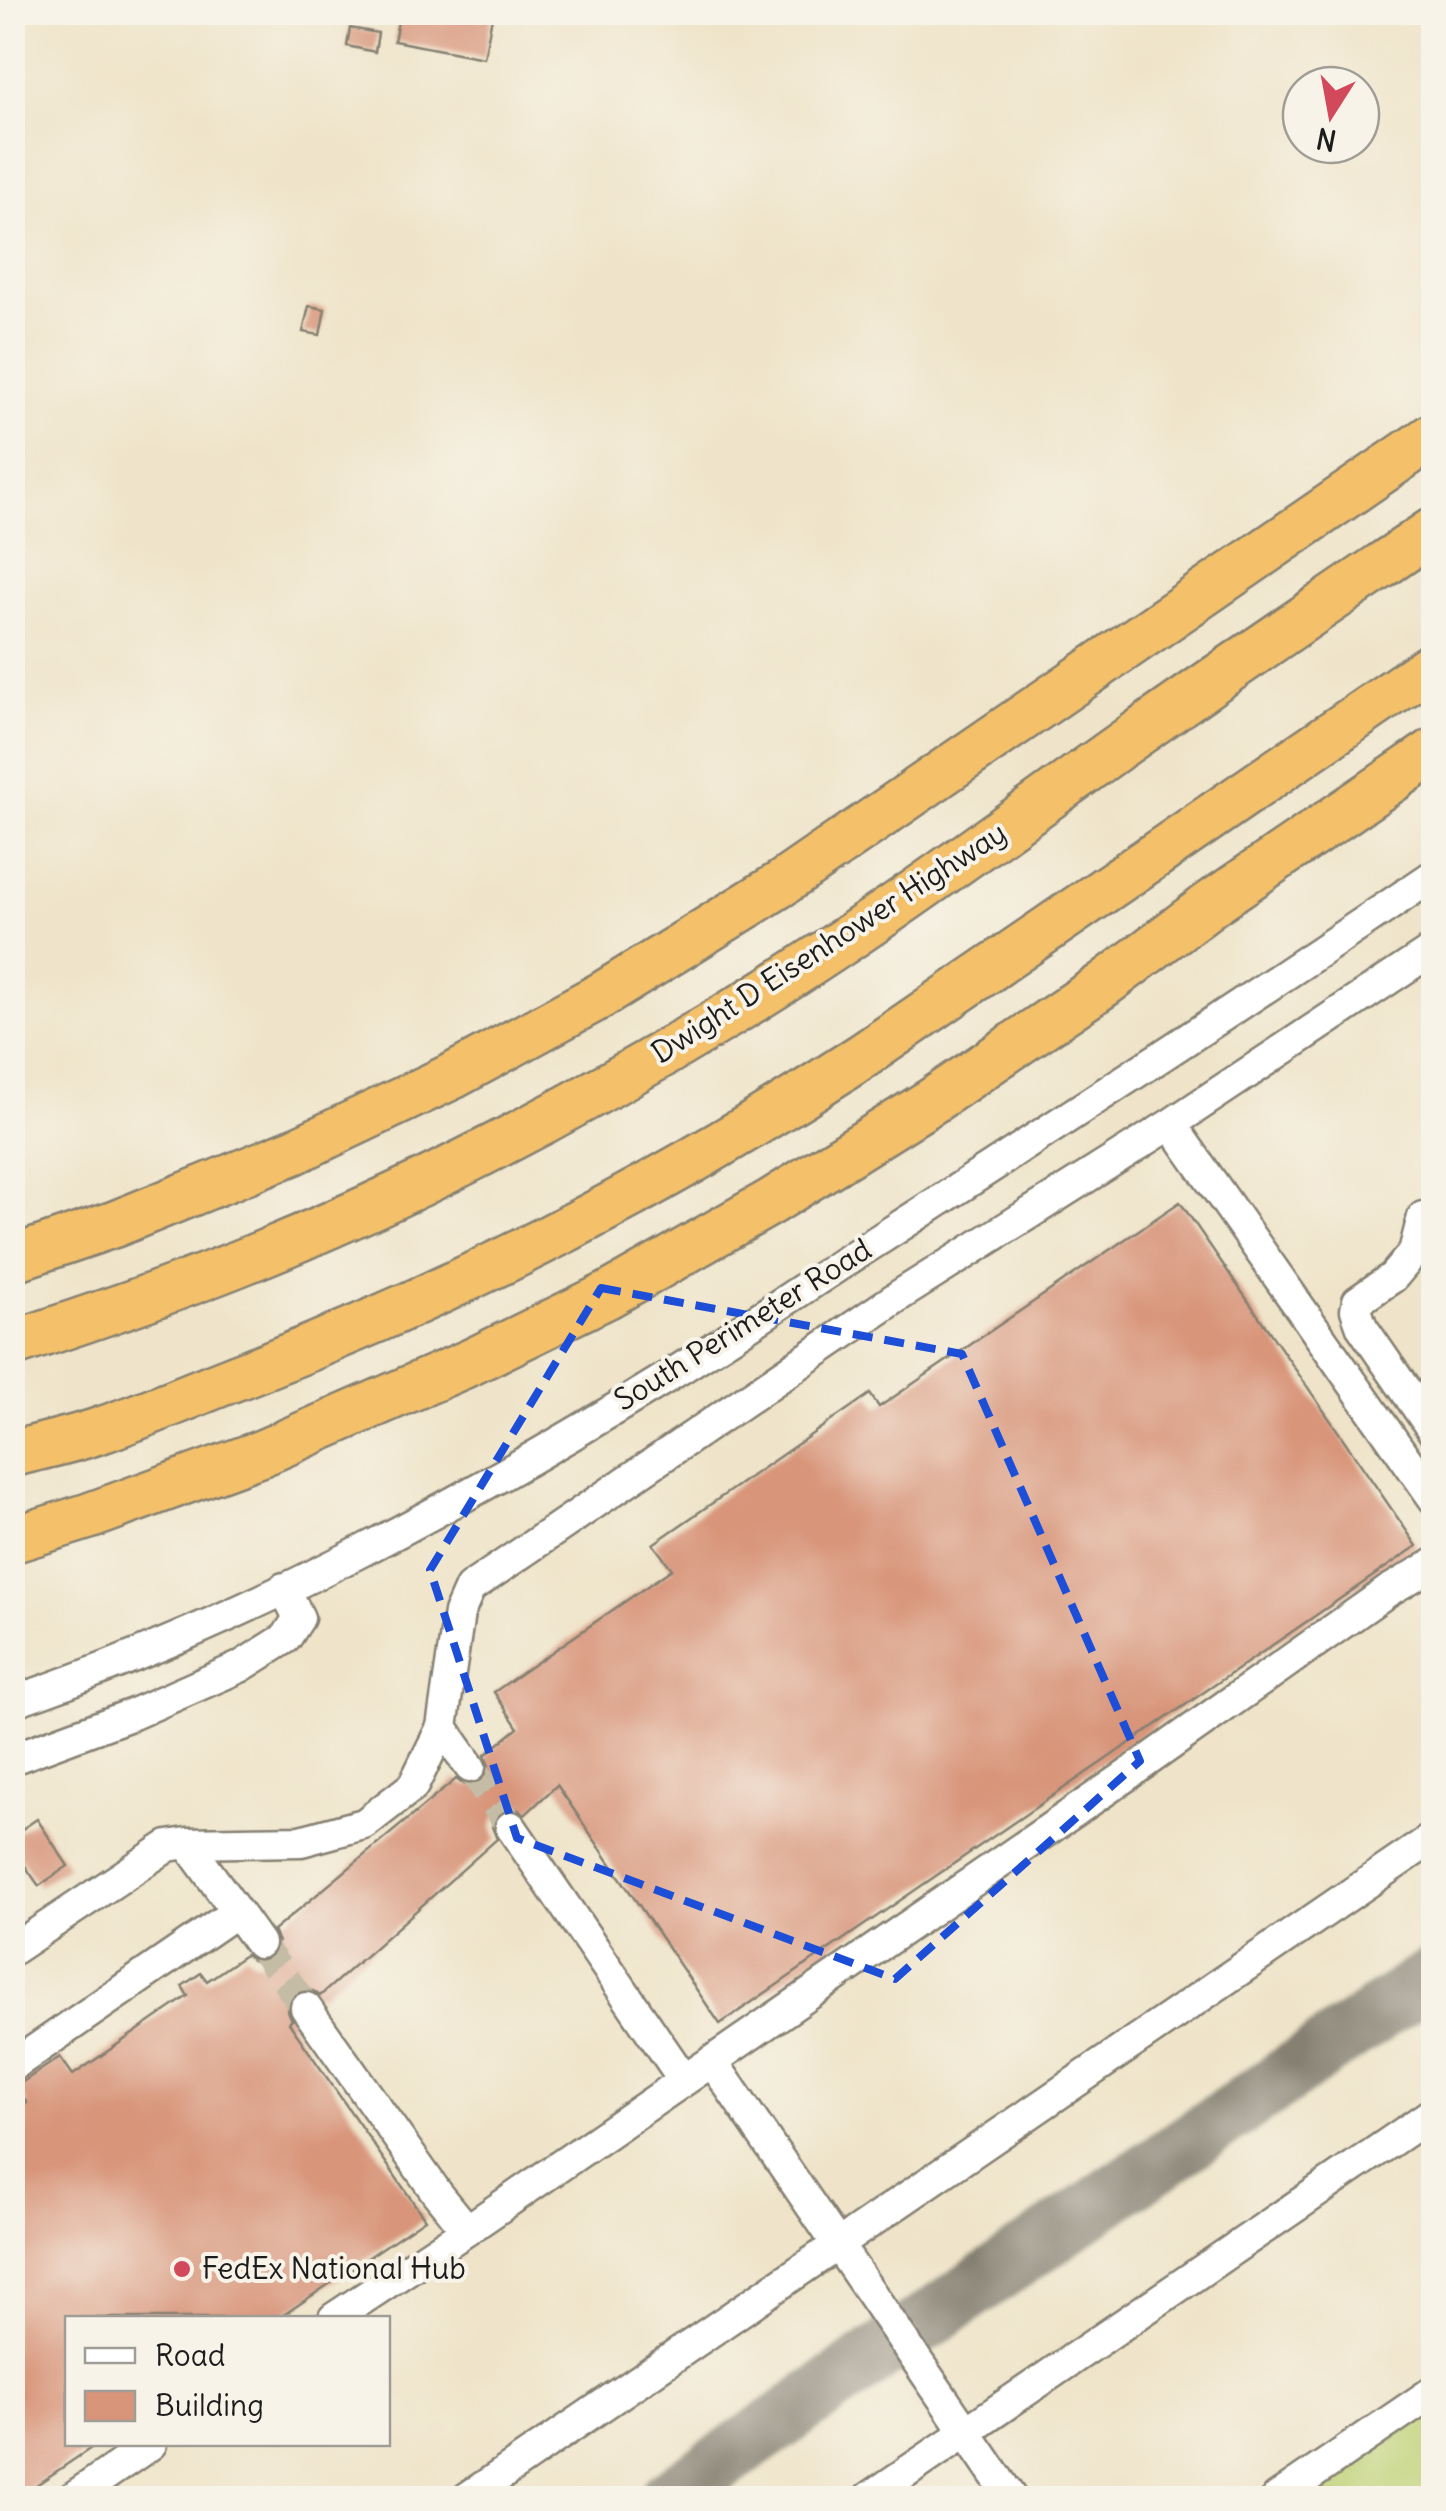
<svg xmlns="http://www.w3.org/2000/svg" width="1446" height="2511" font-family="Delius,sans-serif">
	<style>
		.green { fill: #bdd175; stroke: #6c7648; stroke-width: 2.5 }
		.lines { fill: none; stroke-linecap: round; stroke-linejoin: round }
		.taxiway { stroke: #868072; stroke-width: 58 }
		.building { fill: #d8957a }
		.minor-tunnel { stroke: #c5bca6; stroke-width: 30; stroke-dasharray: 30 15; stroke-linecap: butt }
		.minor-casing { stroke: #868072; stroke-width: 35 }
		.highway-casing { stroke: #868072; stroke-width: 50 }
		.minor { stroke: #fff; stroke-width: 30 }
		.highway { stroke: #f4c16b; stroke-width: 45 }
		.marked { fill: none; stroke: #1d4ed8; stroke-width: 8; stroke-dasharray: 20 12; stroke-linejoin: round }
		.poi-dot { fill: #d1495b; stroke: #f7f3e8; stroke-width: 4 }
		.labels { text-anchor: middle; stroke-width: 8; stroke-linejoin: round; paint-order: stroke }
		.street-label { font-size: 30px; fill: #1c1c1c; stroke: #f7f3e8 }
		.poi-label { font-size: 30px; fill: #1c1c1c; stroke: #f7f3e8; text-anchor: start }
	</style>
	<rect width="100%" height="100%" fill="#f7f3e8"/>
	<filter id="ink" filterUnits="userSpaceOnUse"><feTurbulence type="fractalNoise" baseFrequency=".01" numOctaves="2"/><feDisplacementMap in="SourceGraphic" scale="20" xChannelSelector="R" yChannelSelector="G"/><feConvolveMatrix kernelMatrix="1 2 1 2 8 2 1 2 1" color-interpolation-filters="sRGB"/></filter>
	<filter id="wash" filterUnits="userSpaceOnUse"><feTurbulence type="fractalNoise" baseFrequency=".0048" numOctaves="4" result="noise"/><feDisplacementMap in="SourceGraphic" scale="40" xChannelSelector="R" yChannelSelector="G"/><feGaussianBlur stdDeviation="2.25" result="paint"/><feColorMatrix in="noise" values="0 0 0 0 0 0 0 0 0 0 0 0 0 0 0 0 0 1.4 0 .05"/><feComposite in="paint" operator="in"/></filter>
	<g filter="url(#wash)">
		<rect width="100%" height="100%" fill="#efe4c9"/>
		<path class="green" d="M1433 2409V2498H1303Z"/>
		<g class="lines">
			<path class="taxiway" d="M668 2498 1434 1975"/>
		</g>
		<g id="blocks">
			<path class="building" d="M400 12H493L484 58 394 41Z
				M350 28 378 33 375 52 347 46Z
				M309 306 325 309 320 335 303 332Z
				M1180 1202 1417 1546 720 2024 557 1785 525 1815 518 1810 511 1808 501 1811 495 1818 492 1827 497 1839 320 1996 313 1991 303 1990 294 1993 289 2001 288 2011 292 2020 289 2023 425 2219 279 2318H68V2444H97L17 2498H12V2113L27 2103 15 2087 60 2057 73 2075 188 1996 182 1986 201 1973 207 1981 245 1955 252 1960 260 1962 271 1958 276 1950 278 1942 273 1931 456 1779 463 1784 471 1786 481 1782 486 1776 489 1766 485 1755 518 1728 494 1692 672 1569 653 1544 870 1394 879 1407Z
				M37 1819 68 1866 39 1886 12 1847V1836Z"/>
		</g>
	</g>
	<g filter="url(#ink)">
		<use href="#blocks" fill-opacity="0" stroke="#868072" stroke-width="2.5"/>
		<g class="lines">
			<path class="minor-tunnel" d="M470 1767 511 1827
				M259 1943 306 2008"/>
			<g class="minor-casing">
				<path id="minor" d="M1171 1124 1434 1499
					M1423 1217 1414 1252 1393 1277 1358 1301 1356 1310 1362 1327 1434 1432
					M12 1702C240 1624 460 1505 664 1379 737 1334 807 1285 880 1239 1066 1119 1251 999 1434 875
					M442 1727 470 1767
					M12 1759 133 1714 240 1667 286 1638 299 1618 284 1588
					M511 1827 684 2080
					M187 1843 301 1841 364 1824 413 1786 442 1727 459 1613 470 1588 900 1295 1171 1124 1434 949
					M12 1950 168 1846 187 1843 259 1943
					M306 2008 437 2193 467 2230
					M712 2061 1011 2498
					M12 2066 236 1912
					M334 2318 467 2230 1126 1776 1388 1591 1434 1564
					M72 2498 151 2444
					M467 2498 1434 1837
					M869 2498 1434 2112
					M1277 2498 1434 2391"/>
			</g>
			<g class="highway-casing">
				<path id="highway" d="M12 1259 115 1224 295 1151 453 1076 602 995 781 884 1434 435
					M12 1344C99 1315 185 1286 269 1251 427 1186 579 1106 725 1017 864 933 995 835 1127 741 1228 669 1331 600 1434 530
					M12 1454C42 1446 72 1440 101 1430 148 1414 195 1393 242 1375 460 1291 669 1183 864 1055L1434 664
					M12 1540 89 1516 262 1453 471 1362 608 1295 771 1202 932 1101 1103 985 1212 903 1434 751"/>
			</g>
			<use href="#minor" class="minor"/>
			<use href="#highway" class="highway"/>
		</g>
	</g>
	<path class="marked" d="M601 1288 962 1354 1140 1761 895 1979 517 1838 430 1570Z"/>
	<circle class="poi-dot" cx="182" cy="2269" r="10"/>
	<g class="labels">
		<g class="street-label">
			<text transform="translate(829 943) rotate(-33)" y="10">Dwight D Eisenhower Highway</text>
			<text transform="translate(743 1325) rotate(-32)" y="10">South Perimeter Road</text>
		</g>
		<g class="poi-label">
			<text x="202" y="2279">FedEx National Hub</text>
		</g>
	</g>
	<rect width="1446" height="2511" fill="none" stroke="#f7f3e8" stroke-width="50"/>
	<rect x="65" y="2316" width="325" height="130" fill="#f7f3e8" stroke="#9f9d96" stroke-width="2.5"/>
	<rect x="85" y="2348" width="50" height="15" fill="#ffffff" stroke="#9f9d96" stroke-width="2.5"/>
	<text x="155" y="2366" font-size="30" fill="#1c1c1c">Road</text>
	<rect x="85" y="2391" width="50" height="30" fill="#d8957a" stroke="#9f9d96" stroke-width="2.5"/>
	<text x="155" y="2416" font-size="30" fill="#1c1c1c">Building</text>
	<g transform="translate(1331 115) rotate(191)"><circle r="48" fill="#f7f3e8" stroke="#9f9d96" stroke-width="2.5"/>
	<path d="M0-8L18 38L0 25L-18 38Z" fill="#d1495b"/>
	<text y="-15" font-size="28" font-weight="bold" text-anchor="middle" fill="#1c1c1c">N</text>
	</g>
</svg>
